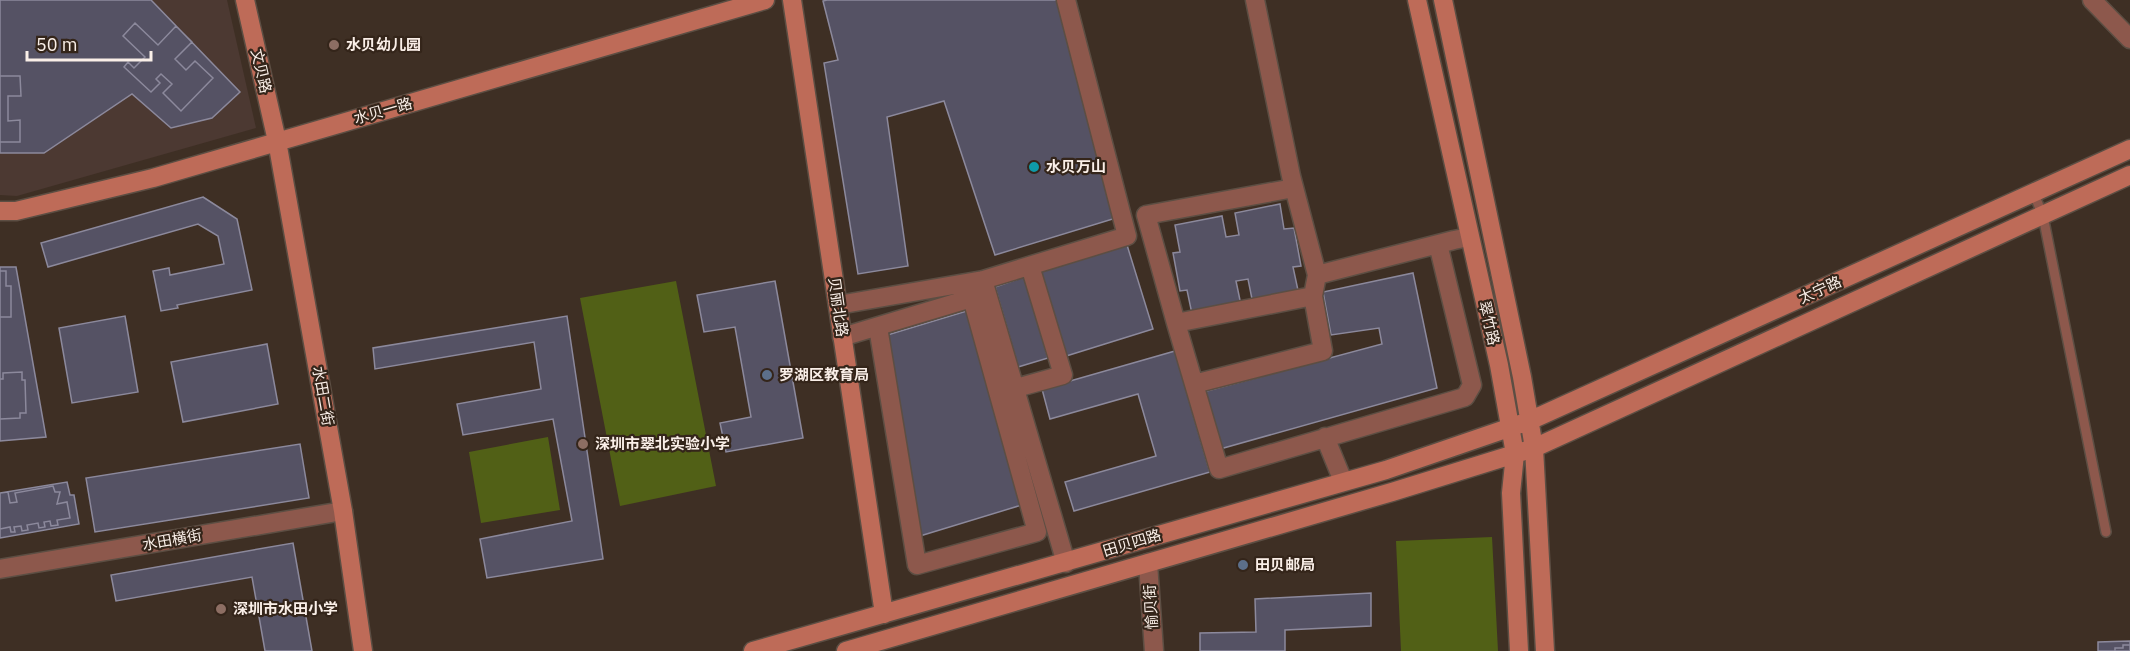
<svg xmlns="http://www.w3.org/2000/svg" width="2130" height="651" font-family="'IBM Plex Sans','Noto Sans SC',sans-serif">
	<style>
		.commercial { fill: #4c3932 }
		.green { fill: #516016 }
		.building { fill: #555264; stroke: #8c899c; stroke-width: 1.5 }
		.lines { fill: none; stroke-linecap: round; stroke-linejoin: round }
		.lane-casing { stroke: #5c4e43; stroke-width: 12 }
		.street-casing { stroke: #5c4e43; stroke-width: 21 }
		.secondary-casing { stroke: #5c4e43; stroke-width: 21 }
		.lane { stroke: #8d584c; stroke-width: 9 }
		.street { stroke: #8d584c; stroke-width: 18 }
		.secondary { stroke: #be6b58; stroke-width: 18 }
		.education-dot { fill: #8d6e63; stroke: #34251a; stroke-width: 2 }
		.culture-dot { fill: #0f9aa8; stroke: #34251a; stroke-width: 2 }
		.service-dot { fill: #5c6f8a; stroke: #34251a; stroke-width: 2 }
		.labels { text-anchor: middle; stroke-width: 4.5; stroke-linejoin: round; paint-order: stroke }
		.poi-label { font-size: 15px; font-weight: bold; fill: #faefe8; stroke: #34251a; text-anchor: start }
		.street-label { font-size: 15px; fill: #faefe8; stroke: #34251a }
	</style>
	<rect width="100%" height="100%" fill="#3e2f24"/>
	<path class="commercial" d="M0 0H227L256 128 17 196 0 195Z"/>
	<path class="green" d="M676 281 716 486 620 506 580 298Z
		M548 437 560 510 481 523 469 452Z
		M1492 537 1498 651H1401L1396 541Z"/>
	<path class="building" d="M0 0H151L240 92 212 118 171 128 132 94 44 153H0Z
		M827 0H1058L1116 218 995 255 944 101 887 117 908 266 858 274 824 63 838 60 823 1Z
		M135 23 158 45 176 26 192 42 175 59 186 70 195 61 213 78 181 111 163 93 172 84 161 74 156 79 160 83 151 92 124 67 128 62 134 68 145 57 123 36Z
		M0 76H20L21 96H8V121L20 120V142H0Z
		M203 197 237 219 252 290 177 305 178 308 161 311 153 271 169 268 170 275 224 264 218 236 198 224 48 267 41 243Z
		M1280 204 1284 229 1294 228 1301 266 1293 267 1299 295 1253 304 1248 279 1236 281 1241 305 1192 314 1187 290 1180 291 1173 253 1180 252 1175 225 1222 216 1226 237 1239 235 1235 213Z
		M1127 245 1153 329 1063 357 1037 272Z
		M0 267H16L46 437 0 441Z
		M0 271H6V286H11V317H0Z
		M1413 273 1437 388 1220 449 1203 392 1382 344 1379 328 1331 335 1323 292Z
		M1026 276 1048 358 1018 367 995 287Z
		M775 281 803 438 726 452 720 423 751 417 735 327 704 332 697 295Z
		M970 310 1025 504 920 536 884 336Z
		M125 316 138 392 72 403 59 328Z
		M567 316 603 559 487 578 480 539 572 521 553 419 463 435 457 404 541 389 534 342 375 369 373 348Z
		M267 344 278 404 183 422 171 362Z
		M1175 351 1210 472 1074 511 1065 482 1156 456 1138 394 1050 419 1042 389Z
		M22 372V380H25L26 413H20V418L0 419V379H3V373Z
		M300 444 309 498 95 532 86 478Z
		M67 482 70 495H74L79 524 0 538V493Z
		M53 486 55 492H60L57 504 67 502 70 518 57 520 58 525 51 526 50 521 44 522 45 527 39 528 38 523 27 525 28 530 22 531 21 526 14 527 15 532H11L10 527 0 529V493L8 492 10 503 17 502 15 493Z
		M293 543 312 651H265L252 577 116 601 111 575Z
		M1371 593V626L1285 630V651H1200V633L1256 632 1255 599Z
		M2130 641V651H2098V642Z
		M2123 645H2130V651H2115V648H2123Z"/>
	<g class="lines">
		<g class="lane-casing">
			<path id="lane" d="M2034 194 2043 216 2106 532"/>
		</g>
		<g class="street-casing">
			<path id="street" d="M1255 0 1291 176 1317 275
				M2092 0 2130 39
				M1438 244 1472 385 1465 397 1219 469 1176 323 1313 296 1317 275 1454 240 1469 237
				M983 280 1066 563
				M838 305 983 280 1127 236 1066 0
				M1176 323 1146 215 1294 188
				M842 337 972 298 1037 532 917 565 878 327
				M1194 384 1323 351 1313 296
				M1016 388 1063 375 1030 266
				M1325 437 1343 481
				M1148 563 1154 651
				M0 569 343 511"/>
		</g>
		<g class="secondary-casing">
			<path id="secondary" d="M245 0 277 141 343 511 363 651
				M792 0 884 614
				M1417 0 1499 365 1515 454 1511 493 1519 651
				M1443 0 1522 377 1534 448 1545 651
				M0 211H16L153 178 765 0
				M753 651 1386 470 1529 421 2130 149
				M846 651 1392 492 1534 448 2130 175"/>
		</g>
		<use href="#lane" class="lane"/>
		<use href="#street" class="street"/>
		<use href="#secondary" class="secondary"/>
	</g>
	<g class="education-dot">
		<circle cx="334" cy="45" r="6"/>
		<circle cx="583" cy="444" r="6"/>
		<circle cx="221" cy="609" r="6"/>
	</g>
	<circle class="culture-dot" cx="1034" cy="167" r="6"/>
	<g class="service-dot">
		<circle cx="767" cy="375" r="6"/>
		<circle cx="1243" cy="565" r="6"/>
	</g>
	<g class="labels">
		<g class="poi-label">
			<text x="346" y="50">水贝幼儿园</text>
			<text x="1046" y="172">水贝万山</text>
			<text x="779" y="380">罗湖区教育局</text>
			<text x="595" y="449">深圳市翠北实验小学</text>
			<text x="1255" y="570">田贝邮局</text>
			<text x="233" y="614">深圳市水田小学</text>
		</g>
		<g class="street-label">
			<text transform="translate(261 71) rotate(77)" y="5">文贝路</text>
			<text transform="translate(383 111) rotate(-16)" y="5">水贝一路</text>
			<text transform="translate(1820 290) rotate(-24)" y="5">太宁路</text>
			<text transform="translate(838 307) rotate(82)" y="5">贝丽北路</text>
			<text transform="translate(1489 323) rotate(77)" y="5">翠竹路</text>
			<text transform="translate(323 396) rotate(80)" y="5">水田二街</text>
			<text transform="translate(172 540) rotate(-10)" y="5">水田横街</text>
			<text transform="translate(1132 543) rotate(-17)" y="5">田贝四路</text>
			<text transform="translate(1151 607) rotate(-93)" y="5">愉贝街</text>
		</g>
	</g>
	<path d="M27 51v9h124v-9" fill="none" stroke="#faefe8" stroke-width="3"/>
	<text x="36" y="51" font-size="18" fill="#faefe8" stroke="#34251a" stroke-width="4.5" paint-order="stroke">50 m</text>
</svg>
